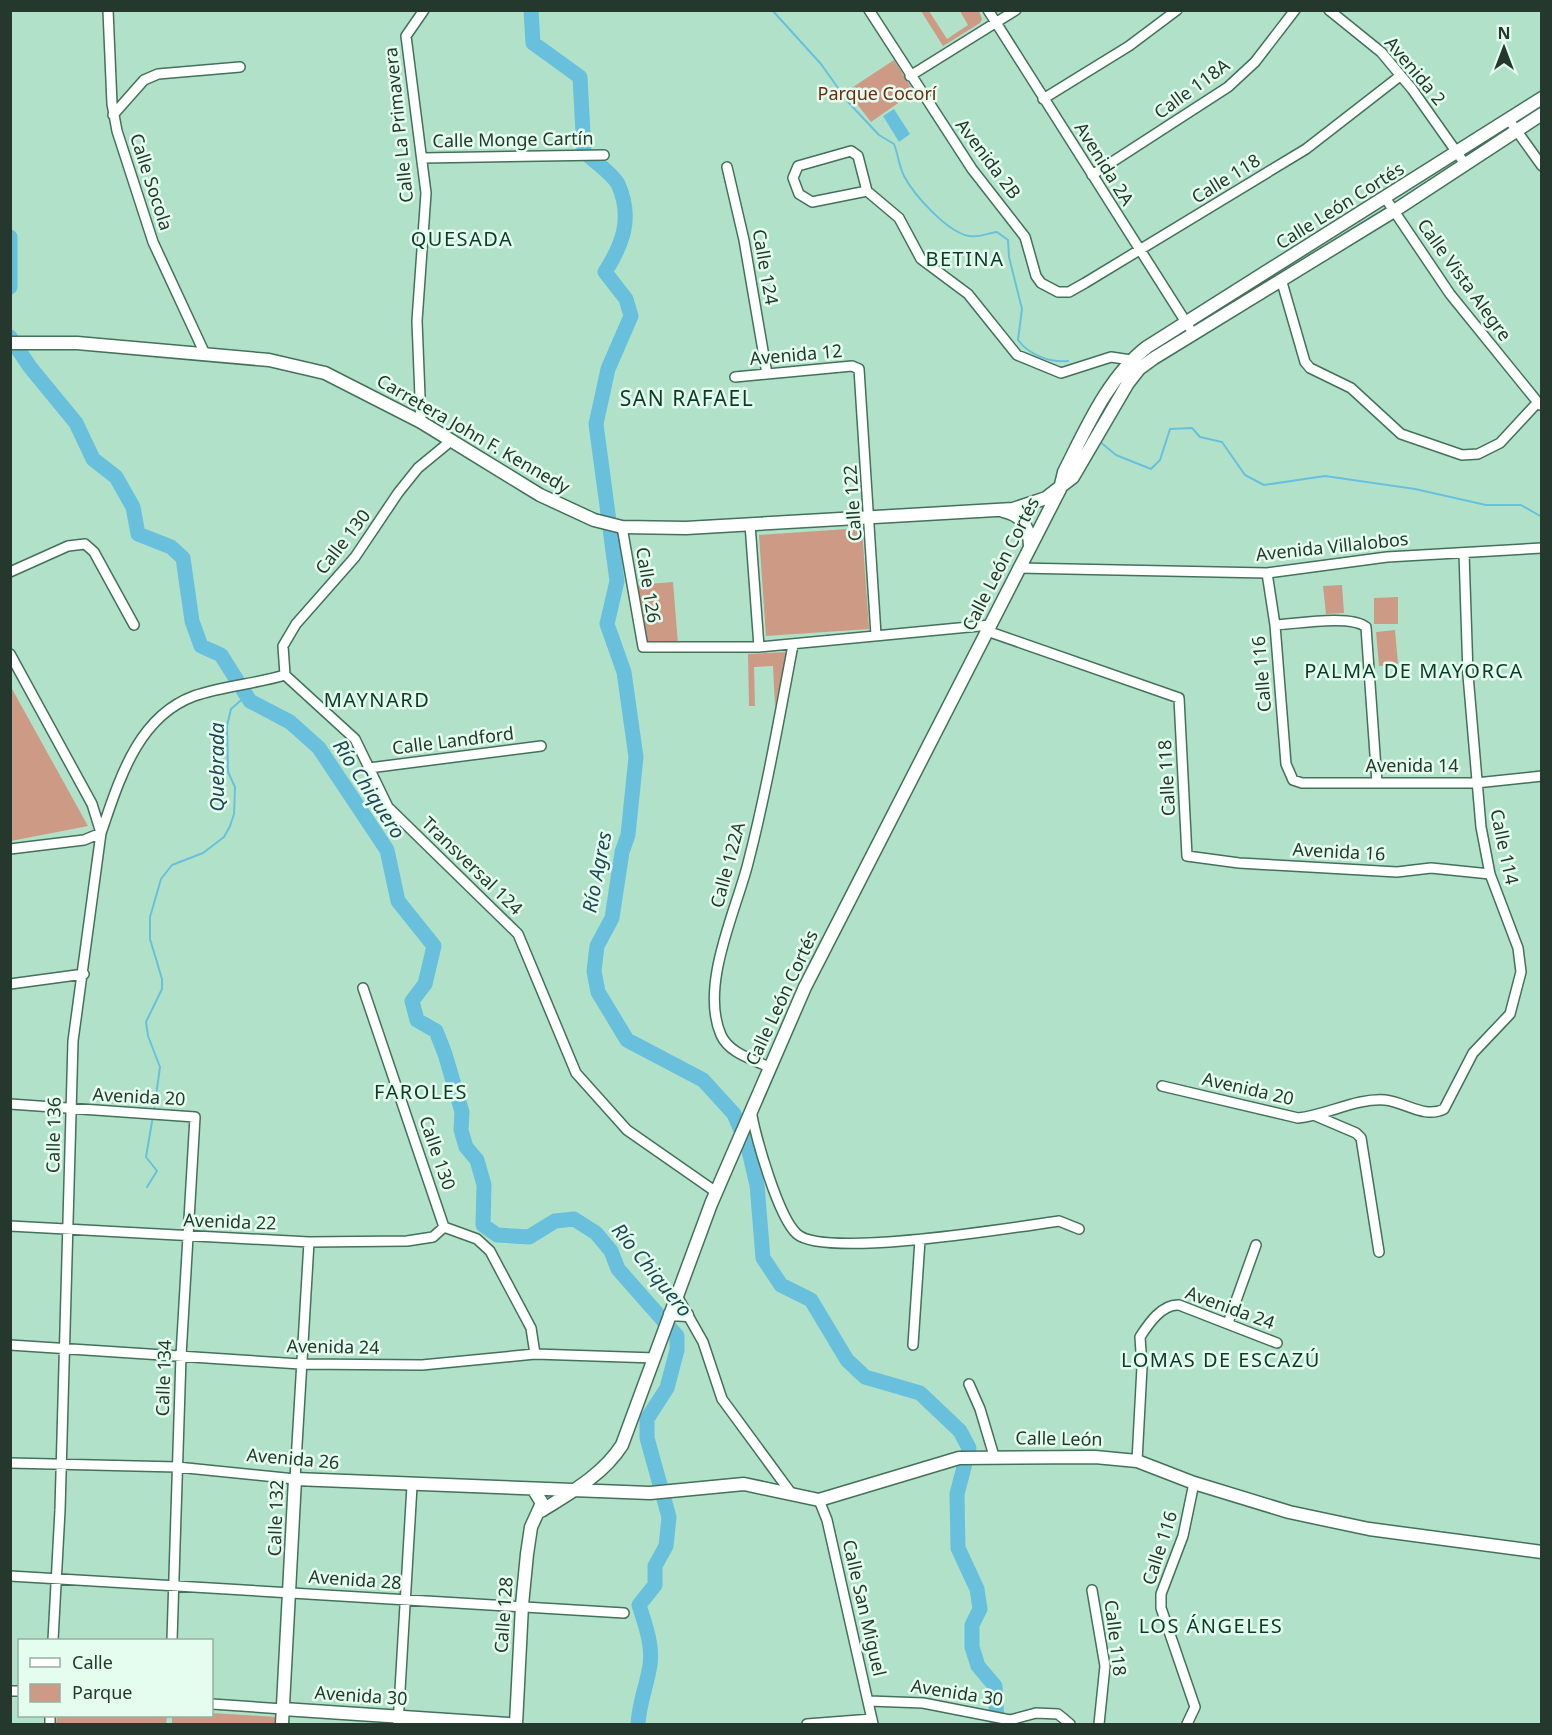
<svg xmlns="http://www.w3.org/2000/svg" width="1552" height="1735" font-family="'Noto Sans',sans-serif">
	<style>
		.green { fill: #cd9a86 }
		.water { fill: #69c0dd }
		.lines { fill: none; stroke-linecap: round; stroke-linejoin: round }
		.stream { stroke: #69c0dd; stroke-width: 2 }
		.river { stroke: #69c0dd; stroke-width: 15 }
		.street-casing { stroke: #43715a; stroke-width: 12 }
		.secondary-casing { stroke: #43715a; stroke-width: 15 }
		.street { stroke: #fff; stroke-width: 9 }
		.secondary { stroke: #fff; stroke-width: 12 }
		.labels { text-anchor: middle; stroke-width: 5; stroke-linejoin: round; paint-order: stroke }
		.street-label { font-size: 18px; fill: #24382e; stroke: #e4fdef }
		.park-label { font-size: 18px; fill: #6b2c0f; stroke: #e4fdef }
		.neighbourhood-label { font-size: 20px; letter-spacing: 1.5px; fill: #093b27; stroke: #e4fdef }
		.water-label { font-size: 20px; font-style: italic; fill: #1f4653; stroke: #e4fdef }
		.quarter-label { font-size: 21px; letter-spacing: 1.5px; fill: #093b27; stroke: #e4fdef }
	</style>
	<rect width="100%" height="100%" fill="#b1e2c9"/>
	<path class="green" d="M921 11H929L947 39 968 25 960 11H979L982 19 980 23 943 46Z
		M894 60 914 92 871 122 847 91Z
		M862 528 869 629 766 636 759 535Z
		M673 582 678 644H644L635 585Z
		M1342 585 1344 613 1326 614 1323 586Z
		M1398 597V624H1374V598Z
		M1395 630 1398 664 1379 666 1376 632Z
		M788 652 775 707 773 666 754 667 755 706H749L748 654Z
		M10 687H11L88 826 11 841Z
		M212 1713 277 1717V1724H172V1716H212Z
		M57 1716H167L166 1724H56Z"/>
	<path class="water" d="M894 109 910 134 899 142 883 116Z"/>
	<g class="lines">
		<path class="stream" d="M772 10 821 64 848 102 879 135 894 144C898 154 899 166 904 176 914 195 947 232 969 236 978 238 988 233 997 232L1008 240 1009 257 1022 309 1018 340C1029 355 1051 363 1068 361
			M1099 441 1116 455 1151 469 1160 460 1170 429 1192 428 1200 437 1222 442 1245 475 1264 485 1325 476 1415 489 1486 505H1521L1542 517
			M154 1110 160 1067 148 1036 146 1022 162 989V979L150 939V917L161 879 172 865 203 853 224 837 230 826 234 814 235 787 228 772 227 726 231 709 246 696
			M147 1187 157 1171 146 1157 153 1116"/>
		<path class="river" d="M531 10 533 43 580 77 584 152C594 161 612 173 618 184 633 217 623 244 605 272L626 299 631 316 608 369 596 424 617 581 607 624 624 672 636 757 628 835 622 852 612 918 597 946 594 971 598 992 627 1040 703 1080 734 1114 748 1147 757 1185 763 1258 781 1285 811 1300 847 1360 865 1377 920 1393 960 1431 969 1448 957 1494 958 1548 977 1589 980 1609 972 1625V1647L978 1666 995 1686 997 1724
			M10 237V287
			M10 337 30 367 76 423 93 459 116 477 133 507 138 534 171 547 183 558 192 621 201 646 221 655 250 701 290 722 319 748 387 850 398 901 434 946 425 984 412 1001 417 1020 436 1031 445 1054 462 1112 461 1130 466 1147 477 1160 484 1185 483 1225 497 1235 529 1237 555 1221 574 1219 596 1233 611 1251 618 1269 677 1336V1350L667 1388 647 1419V1438L669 1517 666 1546 655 1566V1585L639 1605C645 1624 653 1645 650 1665 647 1685 639 1703 638 1724"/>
		<g class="street-casing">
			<path id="street" d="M108 10 112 104 117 131 153 242 205 354
				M869 10 972 169 1025 237 1036 276 1041 283 1058 292H1069L1085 283 1306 149 1400 76
				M988 10 1189 327
				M1329 10 1381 52 1412 89 1465 164
				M910 76 1016 10
				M1043 99 1129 46 1177 10
				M113 115 144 80 158 74 240 67
				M1509 120 1542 166
				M851 151 858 156 867 191 812 202 799 194 793 178 798 166Z
				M423 158 604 155
				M727 167 744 240 767 374
				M1092 175 1228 87 1255 62 1295 10
				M867 191 899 218 921 259 968 294 1017 355 1061 373 1111 357 1131 360
				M1386 199 1450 294 1540 405
				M1281 279 1305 362 1310 368 1351 388 1401 434 1462 455 1478 454 1500 443 1538 402
				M735 377 852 366 859 369 876 635
				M421 422 417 321 426 193 406 36 424 10
				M750 524 759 647
				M622 527 643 647H759L990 625
				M1018 568 1267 573 1387 557 1542 548
				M10 572 68 546 85 544 94 552 134 625
				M1267 573 1275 625 1286 764 1293 780 1302 783H1476L1542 776
				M1275 625C1295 624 1351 614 1366 627L1377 783
				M987 631 1179 698 1187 856 1239 863 1397 872 1431 868 1490 874
				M10 654 92 804 101 833 73 1041 60 1510 53 1640
				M285 675 355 739 388 807 518 934 576 1073 627 1130 716 1192
				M285 675 283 646 296 624 355 557 398 493 418 468 452 440
				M369 768 541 746
				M101 833C119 781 137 717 194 696 223 686 255 684 285 675
				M10 849 84 840 101 833
				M10 984 84 974
				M363 988 444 1227
				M769 1067C752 1059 729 1053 721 1035 700 987 734 915 747 867 766 794 779 719 793 645
				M1162 1086 1298 1118C1327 1115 1356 1098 1385 1100 1405 1102 1425 1119 1444 1109L1473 1053 1510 1014 1521 972 1518 948 1490 874 1481 827 1468 675 1464 553
				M10 1104 195 1117 181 1356 172 1640
				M751 1111C756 1138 778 1217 797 1234 825 1259 1016 1227 1059 1221L1079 1229
				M1316 1116 1356 1133 1361 1138 1379 1252
				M10 1226 309 1242 407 1241 433 1237 444 1227
				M444 1227 477 1239 490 1251 531 1328 535 1354
				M677 1296 703 1342 722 1399 791 1493
				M1228 1323 1256 1245
				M10 1345 300 1364 422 1365 535 1354 655 1358
				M913 1345 920 1240
				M969 1384 980 1409 994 1456
				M1137 1461 1142 1367 1140 1337C1149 1323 1162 1304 1179 1305L1277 1343
				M10 1463 177 1467 295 1479 309 1242
				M819 1500 827 1520 873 1724
				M10 1576 624 1613
				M1092 1590 1105 1666 1099 1724
				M10 1691H20
				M869 1701 923 1703 1010 1720 1036 1713 1058 1714 1070 1724
				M212 1704 283 1709
				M50 1724V1716
				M398 1724 412 1486
				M807 1724 872 1719
				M1187 1724 1195 1707 1161 1608V1594L1183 1536 1194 1483"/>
		</g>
		<g class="secondary-casing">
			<path id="secondary" d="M10 343H77L269 360 325 373 421 422 540 495 594 520 622 527 686 528 1013 509 1046 498 1073 477 1128 383 1139 369 1154 358 1394 211 1542 114
				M1003 511C1022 515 1029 527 1030 545
				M670 1314 687 1315
				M541 1511C570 1493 603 1475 622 1445L711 1204 805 987 1060 489 1064 472C1086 429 1108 377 1147 347L1542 98
				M283 1709 508 1724
				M282 1724 295 1479 650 1493 744 1484 819 1500 959 1458 1095 1457 1137 1461 1194 1483 1289 1512 1369 1529 1542 1552
				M516 1724 522 1605 527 1554 531 1527 542 1503 534 1490"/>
		</g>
		<use href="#street" class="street"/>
		<use href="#secondary" class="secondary"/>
	</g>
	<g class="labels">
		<g class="street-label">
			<text transform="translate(1415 71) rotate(50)" y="6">Avenida 2</text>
			<text transform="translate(1192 89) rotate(-36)" y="6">Calle 118A</text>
			<text transform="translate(399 125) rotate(-96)" y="6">Calle La Primavera</text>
			<text transform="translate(513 140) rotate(-1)" y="6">Calle Monge Cartín</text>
			<text transform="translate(988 159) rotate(53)" y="6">Avenida 2B</text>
			<text transform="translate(1104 164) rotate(58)" y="6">Avenida 2A</text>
			<text transform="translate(1226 179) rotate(-32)" y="6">Calle 118</text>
			<text transform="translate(151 182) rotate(72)" y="6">Calle Socola</text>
			<text transform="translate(1340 206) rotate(-32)" y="6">Calle León Cortés</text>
			<text transform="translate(765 267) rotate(80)" y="6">Calle 124</text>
			<text transform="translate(1464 280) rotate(54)" y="6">Calle Vista Alegre</text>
			<text transform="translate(796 355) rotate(-5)" y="6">Avenida 12</text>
			<text transform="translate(473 434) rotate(30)" y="6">Carretera John F. Kennedy</text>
			<text transform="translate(853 503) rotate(-94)" y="6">Calle 122</text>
			<text transform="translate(343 542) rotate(-52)" y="6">Calle 130</text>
			<text transform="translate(1332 547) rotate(-6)" y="6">Avenida Villalobos</text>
			<text transform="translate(1001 564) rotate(-63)" y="6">Calle León Cortés</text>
			<text transform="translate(648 585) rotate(81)" y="6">Calle 126</text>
			<text transform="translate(1262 674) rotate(-95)" y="6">Calle 116</text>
			<text transform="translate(453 741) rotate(-7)" y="6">Calle Landford</text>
			<text x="1412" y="772">Avenida 14</text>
			<text transform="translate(1167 778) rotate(-93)" y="6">Calle 118</text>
			<text transform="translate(1504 847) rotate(78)" y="6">Calle 114</text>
			<text transform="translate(1339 852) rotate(3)" y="6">Avenida 16</text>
			<text transform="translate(728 865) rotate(-75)" y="6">Calle 122A</text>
			<text transform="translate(472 866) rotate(44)" y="6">Transversal 124</text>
			<text transform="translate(782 998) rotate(-65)" y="6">Calle León Cortés</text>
			<text transform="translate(1248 1089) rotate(13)" y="6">Avenida 20</text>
			<text transform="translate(139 1097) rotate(3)" y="6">Avenida 20</text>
			<text transform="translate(54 1135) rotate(-89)" y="6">Calle 136</text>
			<text transform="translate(437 1153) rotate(71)" y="6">Calle 130</text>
			<text transform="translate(230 1222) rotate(2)" y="6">Avenida 22</text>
			<text transform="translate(1230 1308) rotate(20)" y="6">Avenida 24</text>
			<text transform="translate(333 1347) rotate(1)" y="6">Avenida 24</text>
			<text transform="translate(164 1378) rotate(-88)" y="6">Calle 134</text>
			<text transform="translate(1059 1439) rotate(1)" y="6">Calle León</text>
			<text transform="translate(293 1459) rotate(5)" y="6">Avenida 26</text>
			<text transform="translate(276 1518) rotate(-88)" y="6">Calle 132</text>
			<text transform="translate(1160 1548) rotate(-72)" y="6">Calle 116</text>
			<text transform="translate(355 1580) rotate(4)" y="6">Avenida 28</text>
			<text transform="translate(864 1608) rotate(77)" y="6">Calle San Miguel</text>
			<text transform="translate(504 1615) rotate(-86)" y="6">Calle 128</text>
			<text transform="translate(1115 1638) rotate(83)" y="6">Calle 118</text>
			<text transform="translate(957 1693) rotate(9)" y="6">Avenida 30</text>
			<text transform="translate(361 1696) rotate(4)" y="6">Avenida 30</text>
		</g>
		<g class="park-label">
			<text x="877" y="100">Parque Cocorí</text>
		</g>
		<g class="neighbourhood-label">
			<text x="462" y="246">QUESADA</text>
			<text x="965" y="266">BETINA</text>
			<text x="1414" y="678">PALMA DE MAYORCA</text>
			<text x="377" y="707">MAYNARD</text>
			<text x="421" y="1099">FAROLES</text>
			<text x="1221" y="1367">LOMAS DE ESCAZÚ</text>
			<text x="1211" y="1633">LOS ÁNGELES</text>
		</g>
		<g class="water-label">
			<text transform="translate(217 767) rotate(-90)" y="7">Quebrada</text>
			<text transform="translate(369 789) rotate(57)" y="7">Río Chiquero</text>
			<text transform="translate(597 872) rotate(-79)" y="7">Río Agres</text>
			<text transform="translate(652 1270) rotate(51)" y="7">Río Chiquero</text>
		</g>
		<g class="quarter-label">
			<text x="687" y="406">SAN RAFAEL</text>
		</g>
	</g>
	<rect width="1552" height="1735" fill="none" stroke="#24382e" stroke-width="24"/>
	<rect x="18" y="1639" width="195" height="78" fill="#e4fdef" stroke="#97aea2" stroke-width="1.5"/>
	<rect x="30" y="1658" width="30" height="9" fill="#ffffff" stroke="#97aea2" stroke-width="1.5"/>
	<text x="72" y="1669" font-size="18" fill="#24382e">Calle</text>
	<rect x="30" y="1684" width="30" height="18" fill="#cd9a86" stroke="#97aea2" stroke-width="1.5"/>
	<text x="72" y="1699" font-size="18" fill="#24382e">Parque</text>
	<g transform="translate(1504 48)" stroke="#e4fdef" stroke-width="4.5" paint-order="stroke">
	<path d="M0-4.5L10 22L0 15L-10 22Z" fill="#24382e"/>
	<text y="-9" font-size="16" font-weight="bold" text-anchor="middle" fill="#24382e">N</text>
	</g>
</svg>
